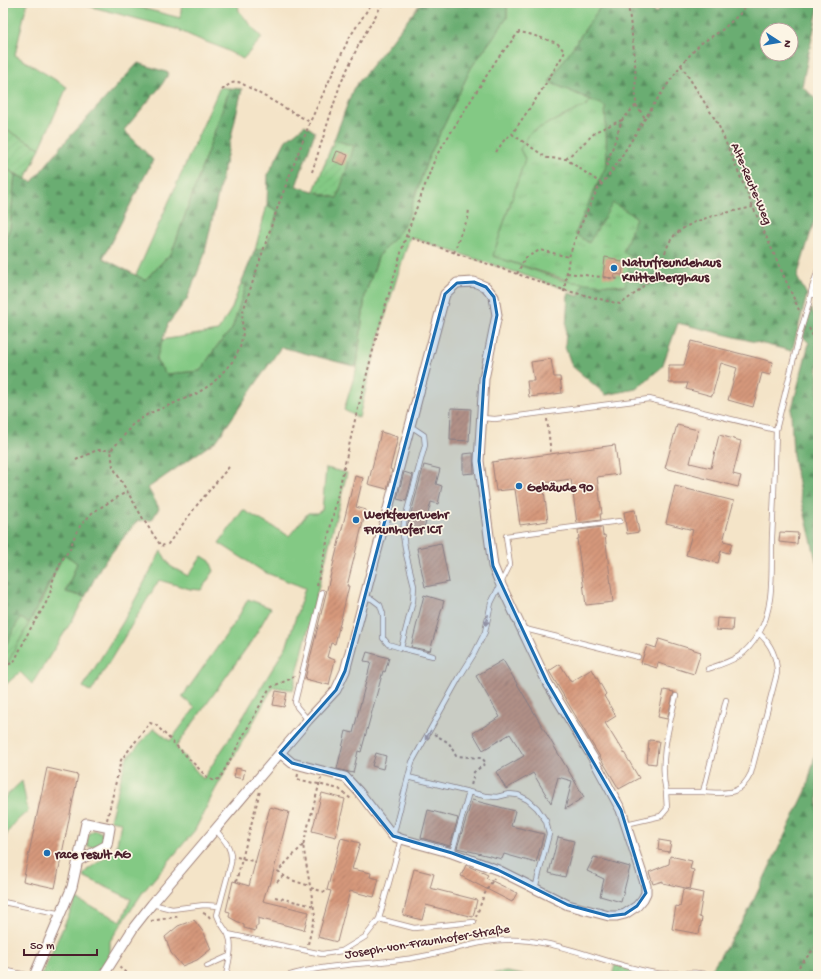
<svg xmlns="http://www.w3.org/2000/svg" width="821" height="979" font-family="'Gochi Hand',sans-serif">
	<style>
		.grass { fill: #83c984; stroke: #667458 }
		.forest { fill: url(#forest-firs); stroke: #5a664e; fill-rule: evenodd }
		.park { fill: url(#park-tufts); stroke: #667458 }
		.garden { fill: url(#garden-furrows); stroke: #667458 }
		.building { fill: url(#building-hatch) }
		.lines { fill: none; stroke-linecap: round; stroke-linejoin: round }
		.lane-casing { stroke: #9f827a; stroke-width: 6 }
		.street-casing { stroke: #9f827a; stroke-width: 11 }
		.path { stroke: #9f827a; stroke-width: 2; stroke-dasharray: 3 3; stroke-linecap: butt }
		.lane { stroke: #fff; stroke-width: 4.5 }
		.street { stroke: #fff; stroke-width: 9 }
		.lane-bridge-casing { stroke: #9f827a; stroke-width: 6; stroke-linecap: butt }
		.lane-bridge { stroke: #fff; stroke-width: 4.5 }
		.oneway { fill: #ae9aa0 }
		.marked { fill: #1f6fb2; fill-opacity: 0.2; stroke: #1f6fb2; stroke-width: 3; stroke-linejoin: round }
		.poi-dot { fill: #1f6fb2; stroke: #fcf5e5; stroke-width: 1.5 }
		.labels { text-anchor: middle; stroke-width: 3.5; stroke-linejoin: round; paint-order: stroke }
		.street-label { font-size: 13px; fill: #4a1f2b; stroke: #fcf5e5 }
		.poi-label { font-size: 13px; font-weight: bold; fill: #4a1f2b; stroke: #fcf5e5; text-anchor: start }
	</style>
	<defs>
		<pattern id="forest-firs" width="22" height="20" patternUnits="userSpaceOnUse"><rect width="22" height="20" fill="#6aad72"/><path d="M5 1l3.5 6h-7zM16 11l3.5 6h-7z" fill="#598c5e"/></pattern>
		<pattern id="park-tufts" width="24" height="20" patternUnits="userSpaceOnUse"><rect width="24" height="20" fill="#83c984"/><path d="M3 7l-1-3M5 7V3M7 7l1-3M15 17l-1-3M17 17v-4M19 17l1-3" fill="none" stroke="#73ac72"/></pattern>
		<pattern id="garden-furrows" width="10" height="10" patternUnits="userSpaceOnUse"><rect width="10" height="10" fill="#83c984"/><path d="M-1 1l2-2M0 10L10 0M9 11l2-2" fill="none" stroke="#73ac72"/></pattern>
		<pattern id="building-hatch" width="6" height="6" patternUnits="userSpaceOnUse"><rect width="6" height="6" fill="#d6997c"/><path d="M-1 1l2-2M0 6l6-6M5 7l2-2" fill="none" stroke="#b07c66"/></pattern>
	</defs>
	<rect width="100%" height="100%" fill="#fcf5e5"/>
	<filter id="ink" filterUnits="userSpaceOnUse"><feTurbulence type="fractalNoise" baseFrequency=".025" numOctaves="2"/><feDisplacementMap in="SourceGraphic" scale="8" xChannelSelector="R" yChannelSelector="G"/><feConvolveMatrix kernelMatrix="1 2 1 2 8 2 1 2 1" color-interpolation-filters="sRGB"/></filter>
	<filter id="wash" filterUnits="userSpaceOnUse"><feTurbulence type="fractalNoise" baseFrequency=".012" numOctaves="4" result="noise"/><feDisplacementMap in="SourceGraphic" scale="16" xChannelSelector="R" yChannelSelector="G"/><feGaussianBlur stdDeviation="0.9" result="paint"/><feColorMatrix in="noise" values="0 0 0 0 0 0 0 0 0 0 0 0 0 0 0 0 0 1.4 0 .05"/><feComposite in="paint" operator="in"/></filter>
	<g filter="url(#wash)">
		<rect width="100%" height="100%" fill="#f4e4c8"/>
		<path class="grass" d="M3 3H27L15 55 67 87 40 148 3 128Z
			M77 3H123L180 18 182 3H238L239 11 262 38 243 59 222 48 196 38 176 29Z
			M507 3H603L549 82 591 100 587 105 531 132 522 147 520 149 525 159 493 256 562 280 573 282H584L580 294 410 237C390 297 373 356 359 418L344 410 357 367 365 295 379 255 400 231 408 217 427 161 471 68 507 18Z
			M220 87 230 88 172 252 145 280 136 275Z
			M3 167 15 174 10 228 3 245Z
			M267 205 278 211 266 248 255 250Z
			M241 283 246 285 232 329 217 346 200 371 166 374 156 361 161 340 218 331 232 308Z
			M326 468 347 473 293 690 273 687 214 792 195 830 143 892 127 916 110 941V955L97 976H41L76 899 121 921 131 899 83 876 87 870 116 850 121 822 110 820 126 759 154 728 170 741 195 708 182 697 236 621 248 599 271 608 253 639 176 747 203 779 235 730 287 645 305 588 264 572 219 543 243 510 289 536 308 513H317L322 510Z
			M161 551 170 566 188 576 202 556 210 561 214 571 201 590 190 589 159 580 91 692 83 687 123 622Z
			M64 553 77 563 66 592 85 597 73 619 32 684 20 672 3 687V662L7 663 42 600Z
			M22 781 28 811C16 821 6 830 3 846V799Z
			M96 830 102 833 104 840C100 845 93 849 87 846 87 838 88 831 96 830Z"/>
		<path class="forest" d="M421 3H507V18L471 68 427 161 408 217 400 231 379 255 365 295 357 367 281 347 217 440 148 488 159 508 152 520 137 521 101 566 85 597 66 592 77 563 64 554 29 623 20 619 3 651V245L10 228 15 174 32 182 65 142 138 63 169 73 161 86 124 130 153 160 103 258 145 280 172 252 230 88 242 89 204 256 187 299 168 324 156 360 166 374 200 371 217 346 232 329 246 285 241 283 255 250 266 248 278 211 267 205 268 174 286 140 305 125 315 132 296 186 337 198 354 146 334 140 353 89Z
			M603 3H645L657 13 663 3H818V9L802 86 818 101V209L797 277 807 295 792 351 678 323 662 367 636 389 606 395 572 366 565 347 568 293 579 296 584 282 625 286 623 252 636 217 589 243 575 234 593 193 607 164 605 106 549 82ZM767 30H791V54H767Z
			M811 308 818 323V568L800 494 793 456 791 412 809 343 803 337Z
			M818 743V976H707L746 916 806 791Z"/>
		<path class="park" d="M591 100 605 106 607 164 593 193 575 234 589 243 613 203 636 217 623 252 631 257 625 286 573 282 493 256 525 159 520 149 531 132 587 105Z"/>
		<path class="garden" d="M3 128 40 148 26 179 3 167Z
			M334 140 354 146 337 198 314 191Z
			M20 618 29 623 7 664 3 662V651Z
			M615 965 652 976H612Z
			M506 972H507L529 976H496L494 973Z"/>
		<g id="blocks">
			<path class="building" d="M337 151 348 155 344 165 333 161Z
				M605 257 616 259V261L624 262 622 275 615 274 614 278 603 277Z
				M691 341 773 362 770 375 762 373 753 407 728 400 737 368 721 363 712 396 686 389 688 383H669V365H684Z
				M551 359 554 377H560L562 393 529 397 527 381H534L531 362Z
				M451 408 471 409 469 441 450 440Z
				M677 425 698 430 690 463 711 468 719 435 741 441 733 474 741 476 738 487 665 468Z
				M381 432 398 437 390 469 392 470 387 489 368 484Z
				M615 445 619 474 597 477 602 514H600L601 520 577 523 571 479 543 483 548 521 520 525 515 489 496 491 492 462Z
				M473 453 474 473 463 474V454Z
				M424 465 440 469 436 484 442 486 438 504 431 502 423 532 407 528Z
				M404 472 413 475 406 501 397 499Z
				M355 476 363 478 356 507 366 510 347 586H349L335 644 331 643 327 657 335 660 329 685 305 679Z
				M675 486 734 501 723 541 732 543 729 553 721 551 718 563 686 555 693 530 666 523Z
				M635 510 639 532 627 534 624 512Z
				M602 527 603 536 605 535 613 602 586 605 577 539H579L578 530Z
				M780 532 798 533 797 544 779 542Z
				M441 543 449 582 425 587 417 548Z
				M424 595 444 601 430 651 411 647Z
				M717 618 733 619 732 631 716 630Z
				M659 639 701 652 694 674 658 663 657 668 641 663 647 645 656 648Z
				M367 652 389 658 385 672 383 671 361 752 358 751 353 773 337 769 346 731 353 733 371 662 364 661Z
				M503 660 584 797 565 809 572 781 558 777 551 803 533 773 506 789 496 772 524 756 510 734 483 750 473 733 500 717 476 676Z
				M560 664 571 682 592 669 606 694 604 696 616 716 605 723 618 744H619L639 778 619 789 549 671Z
				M664 690 674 692 667 719 658 717Z
				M276 691 287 693 284 707 273 705Z
				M649 740 659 741 656 764 647 763Z
				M376 753 386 756 383 769 372 766Z
				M47 768 78 775 55 888 23 881Z
				M236 768 245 770 243 779 234 777Z
				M322 793 345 799 336 837 312 831Z
				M472 800 515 811 511 826 544 834 536 863 504 854 502 859 457 848Z
				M270 807 289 812 270 885H268L263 901 309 912 304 930 258 918V926H256L255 931 244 928V925L229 917 230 912 226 911 233 881 249 886Z
				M428 810 458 818 450 846 421 838Z
				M558 837 574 841 565 877 549 873Z
				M341 838 360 843 352 869 371 873 370 877 379 879 374 897 350 891 337 942 318 937 331 891 327 890Z
				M659 840 671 842 669 852 658 850Z
				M670 856 692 861 690 869 694 870 690 889 663 883V881L653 884 649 872 669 864Z
				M594 857 630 867 621 902 600 896 604 879 587 871Z
				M466 865 488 875 486 878 517 893 512 902 461 876Z
				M414 869 434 874 430 888 477 900 473 917 426 905 422 920 403 915Z
				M683 889 703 893 699 917 702 918 699 934 672 929 676 906 680 907Z
				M194 920 204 933 211 949 197 960 182 966 171 953 165 937 178 926Z"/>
		</g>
	</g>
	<g filter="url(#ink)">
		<use href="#blocks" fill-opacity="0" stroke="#9f827a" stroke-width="1"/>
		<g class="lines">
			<g class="lane-casing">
				<path id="lane" d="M811 294 818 296
					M809 303 812 288 818 270
					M481 418 495 419 649 399 776 430 800 333
					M365 597 372 599 380 605 383 614V638L388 644 401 648 413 601 414 586 406 554 403 535 404 522 425 445 424 435 415 429 409 427
					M521 628 638 657
					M401 648 433 656
					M708 669C734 660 745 657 759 633
					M308 720 297 707 295 702 322 592
					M408 777 485 796 497 797 509 794 518 795 528 800 537 808 546 821 549 834 535 889
					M666 792C659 760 669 727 676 696
					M703 792C725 793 740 797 751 773L777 673C777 656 771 644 759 633 775 607 771 567 772 537 774 501 775 466 776 430
					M626 824 661 816 667 809 666 792H703L726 700
					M215 829C224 840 233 848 231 863L217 915C220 924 224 927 228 934 234 947 228 963 226 976
					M393 836 412 762 459 678 474 654 485 632 491 603 510 565 506 536 620 521
					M452 853 469 792
					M3 902 62 914
					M152 904 172 909 204 905 219 906
					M379 919 414 928 474 922
					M228 934 322 954 342 951 365 937 379 919 401 839
					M207 966 229 956
					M3 970 31 976
					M287 976C327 963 371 965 413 958 448 953 484 937 520 940 566 943 609 965 655 973 674 976 693 969 712 976"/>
			</g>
			<g class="street-casing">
				<path id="street" d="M34 976 72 887 86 823 110 828 107 845 78 861
					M103 976 134 927 152 904 280 753 292 763 345 777 359 792 393 836 401 839 452 853 498 870 568 905 609 916H617L625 914 637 906 643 899 646 893V886L621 810 593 758 547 682 500 583 493 566 479 461 484 379 497 315 494 297 486 287 474 282 457 283 445 294 345 671 336 690 308 720 280 753"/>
			</g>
			<path class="path" d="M681 65 718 124 753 207 799 310
				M222 90 231 83 239 82 310 122
				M636 105 645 118
				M496 152 505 139 512 134 547 158 566 159 602 184
				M566 159 597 131 622 120
				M613 170 607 164 622 120 636 105 635 59 629 11 622 3
				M312 172 340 85 359 44 383 3
				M406 236 564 290 620 304C639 292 653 279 663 258 666 251 668 242 674 236 692 217 728 213 753 207
				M454 253 461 232 468 219 469 208
				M567 273 618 279
				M517 274 525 258 540 250 569 257
				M564 292 569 257 578 231 597 190 613 170 656 101 681 65 700 44 722 30 742 12 747 3
				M809 328 818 347
				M547 419 551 454
				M76 460 97 450H111
				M229 467 197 505 168 544 161 546 145 522 113 467 111 450 123 437 132 425 148 414 196 394 213 383 233 361 240 348 243 333 242 320 243 311 278 206 310 122 349 38 372 3
				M317 586 354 424 378 331 406 236 436 156 497 59 519 32 529 34 557 43 565 52 540 93 512 134
				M3 663 4 662
				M3 667 14 662 29 631 45 605 50 594 53 580 62 560 70 549 75 535 80 526 93 512 128 491
				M434 734 449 743 456 756 482 758 486 763 474 772 471 786
				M298 774 297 779 339 789 351 799
				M107 820 121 760 150 723 156 725 208 778C213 781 215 781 220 778L269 689C277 683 287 682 294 676
				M303 845 278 871C287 880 298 882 310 886
				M237 857 256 862
				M236 882 260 791
				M277 882 283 876
				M311 888 328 893
				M275 897 314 906
				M203 913 208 915 210 918
				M476 917 484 895 494 878
				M151 921 180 916
				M308 944 315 915 303 845 321 778
				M119 967 130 976
				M791 976 818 944"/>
			<use href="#lane" class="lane"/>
			<use href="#street" class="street"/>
			<g class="lane-bridge-casing">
				<path id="lane-bridge" d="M800 333 809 303"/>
			</g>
			<use href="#lane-bridge" class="lane-bridge"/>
		</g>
		<defs><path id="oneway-solid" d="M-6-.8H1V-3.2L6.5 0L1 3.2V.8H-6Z"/></defs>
		<g class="oneway">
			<use href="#oneway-solid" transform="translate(487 620) rotate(103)"/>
			<use href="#oneway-solid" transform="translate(428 735) rotate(120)"/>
		</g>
	</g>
	<path class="marked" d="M474 282 486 287 494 297 497 315 484 379 479 461 493 566 547 682 621 810 646 893 637 906 625 914 609 916 568 905 498 870 452 853 393 836 345 777 292 763 280 753 336 690 345 671 445 294 457 283Z"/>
	<g class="poi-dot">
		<circle cx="614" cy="268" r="4"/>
		<circle cx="519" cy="486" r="4"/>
		<circle cx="356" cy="520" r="4"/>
		<circle cx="47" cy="853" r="4"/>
	</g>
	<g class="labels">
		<g class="street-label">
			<text transform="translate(753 183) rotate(67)" y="5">Alte-Reute-Weg</text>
			<text transform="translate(427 940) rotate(-9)" y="5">Joseph-von-Fraunhofer-Straße</text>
		</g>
		<g class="poi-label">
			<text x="622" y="266">Naturfreundehaus<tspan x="622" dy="15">Knittelberghaus</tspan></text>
			<text x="527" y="491">Gebäude 90</text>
			<text x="364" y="518">Werkfeuerwehr<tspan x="364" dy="15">Fraunhofer ICT</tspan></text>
			<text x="55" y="858">race result AG</text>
		</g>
	</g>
	<rect width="821" height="979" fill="none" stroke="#fcf5e5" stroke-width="16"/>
	<g transform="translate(779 42) rotate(102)"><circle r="19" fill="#fcf5e5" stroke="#b59f9b"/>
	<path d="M0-3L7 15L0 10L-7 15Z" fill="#1f6fb2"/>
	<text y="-6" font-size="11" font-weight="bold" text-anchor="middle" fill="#4a1f2b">N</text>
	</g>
	<path d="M24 949v6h73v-6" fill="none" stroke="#4a1f2b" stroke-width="2"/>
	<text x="30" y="949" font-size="12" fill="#4a1f2b" stroke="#fcf5e5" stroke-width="3" paint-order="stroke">50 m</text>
</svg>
